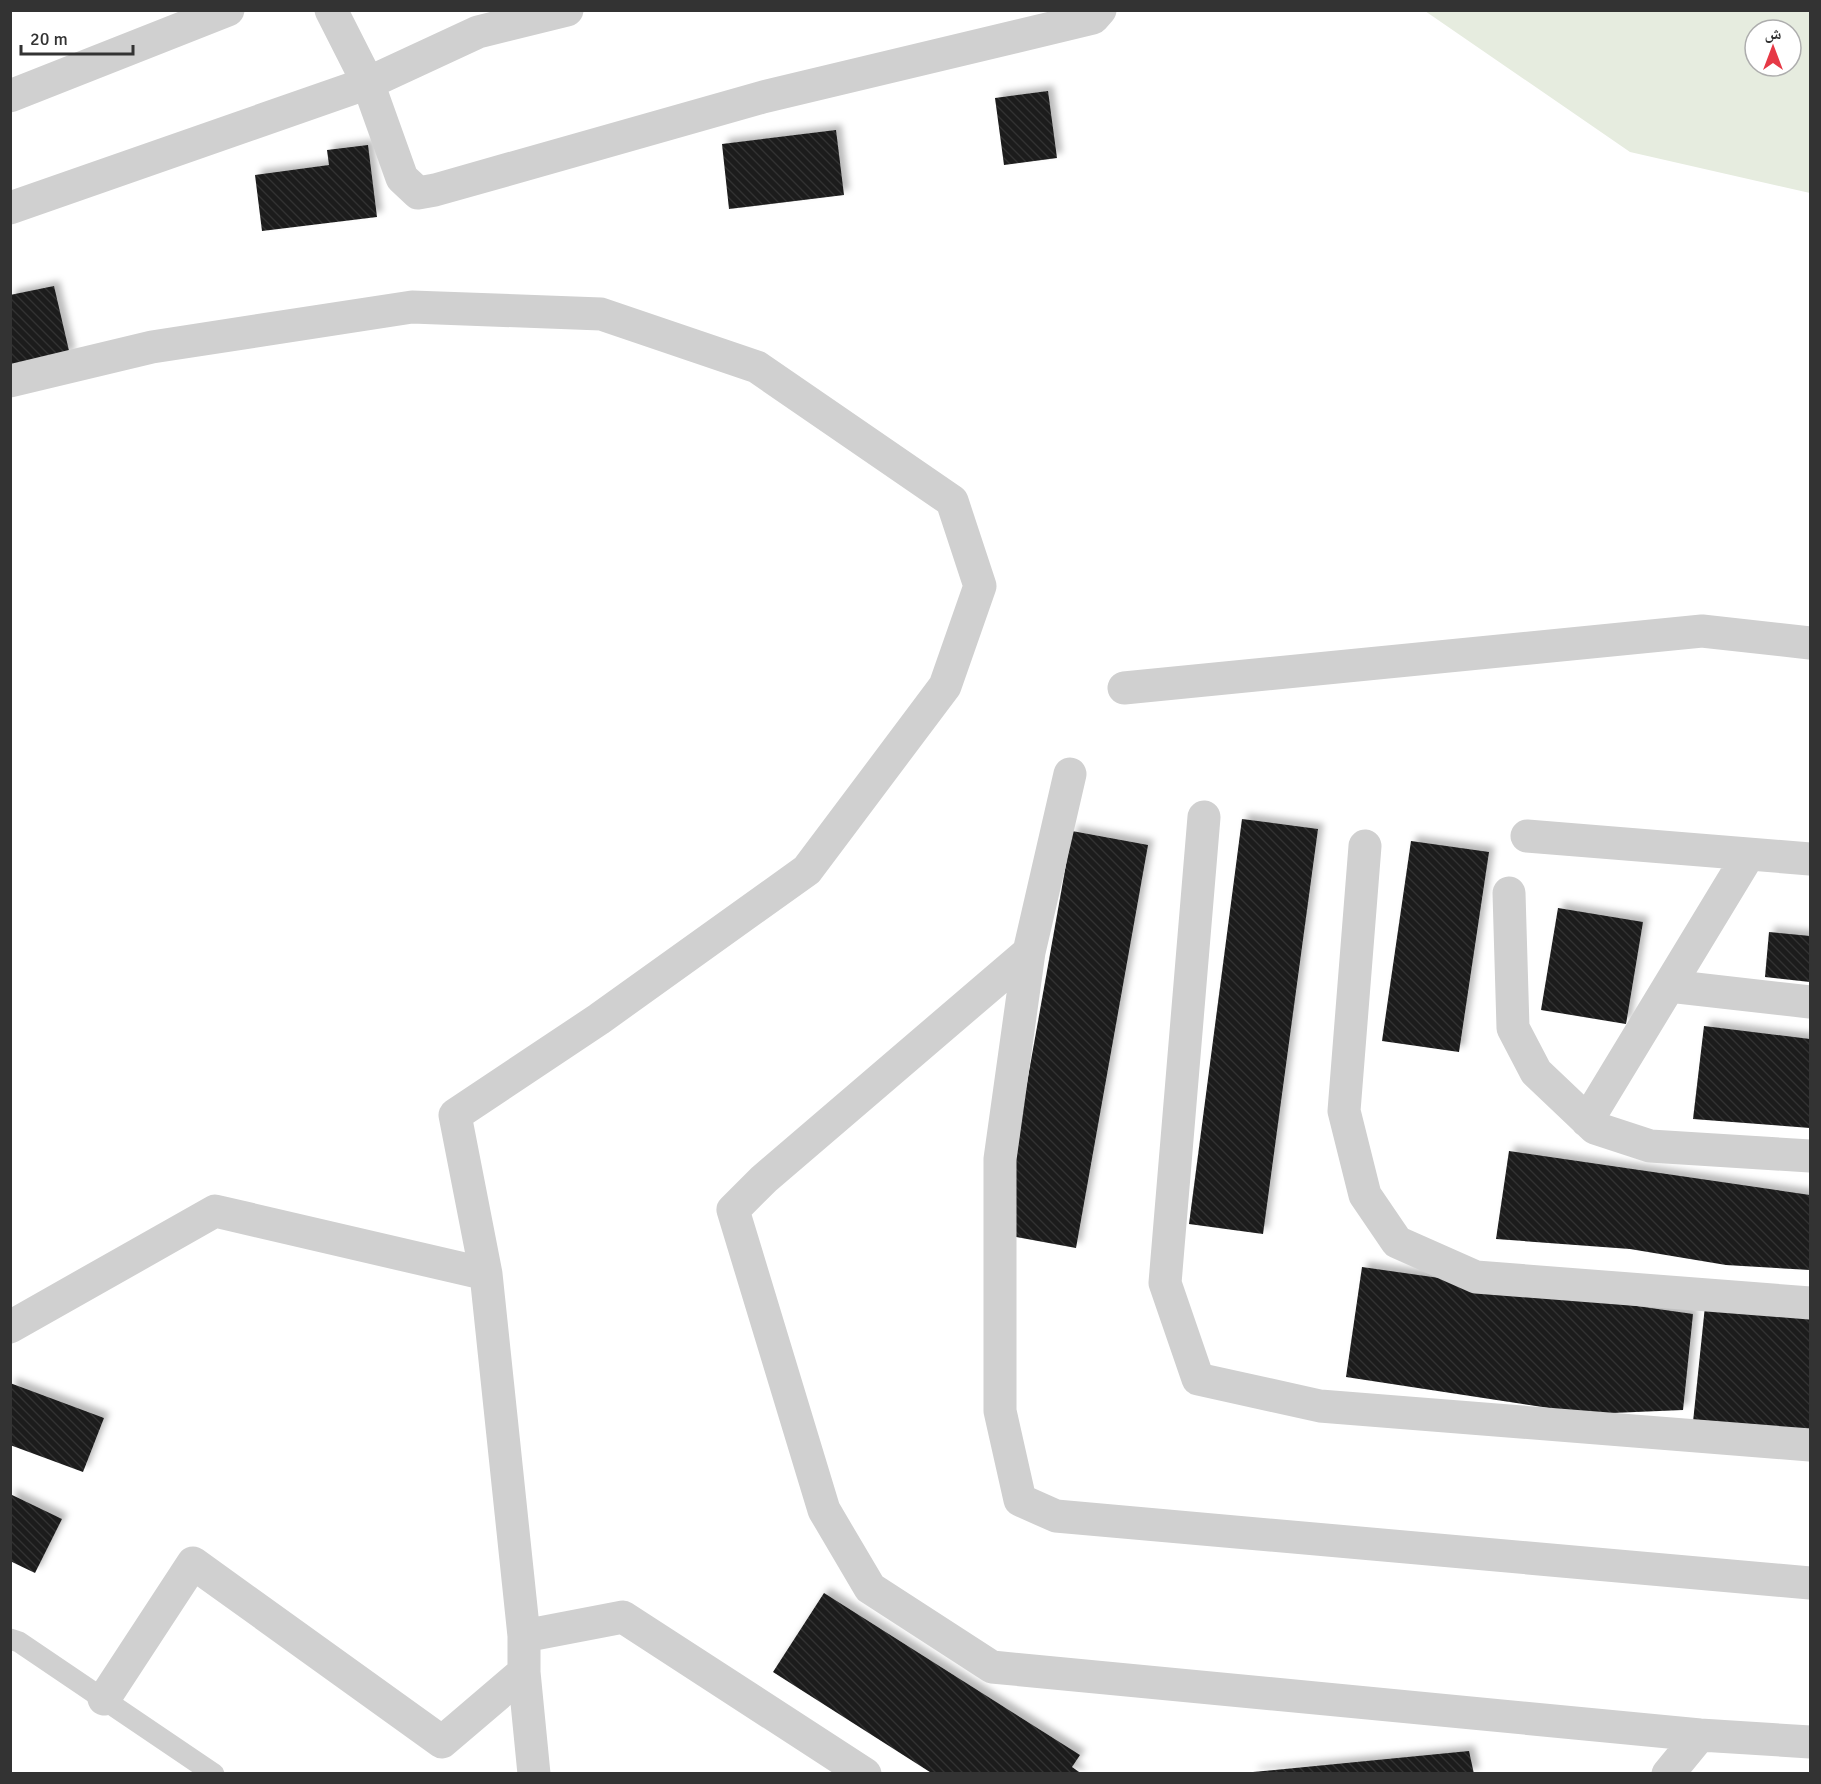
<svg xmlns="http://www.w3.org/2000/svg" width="1821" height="1784" font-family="Signika,'Noto Naskh Arabic',sans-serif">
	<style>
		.grass { fill: #e6ecdf; fill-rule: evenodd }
		.building { fill: url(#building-back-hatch); filter: url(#shadow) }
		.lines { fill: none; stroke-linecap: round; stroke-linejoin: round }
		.service { stroke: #d0d0d0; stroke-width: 21 }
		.minor { stroke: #d0d0d0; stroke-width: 33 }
	</style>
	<defs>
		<pattern id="building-back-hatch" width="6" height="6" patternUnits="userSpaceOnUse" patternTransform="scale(1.5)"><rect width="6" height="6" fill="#1a1a1a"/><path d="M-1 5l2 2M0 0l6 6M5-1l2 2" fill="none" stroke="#333"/></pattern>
		<filter id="shadow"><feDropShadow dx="5.5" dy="-5.5" stdDeviation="3" flood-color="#0004"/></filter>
	</defs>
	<rect width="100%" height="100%" fill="#fff"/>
	<path class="grass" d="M1425 11H1810V193L1630 152ZM1755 30H1791V66H1755Z"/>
	<path class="building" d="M1048 91 1057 158 1004 165 995 98Z
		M836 130 844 195 729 209 722 144Z
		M368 145 377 217 262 231 255 175 329 165 327 150Z
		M54 286 70 355 10 368V295Z
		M1242 819 1318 829 1263 1234 1189 1224Z
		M1072 831 1148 845 1076 1248 1000 1234Z
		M1411 841 1489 852 1459 1052 1382 1041Z
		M1558 908 1643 922 1626 1024 1541 1010Z
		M1769 932 1810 936V982L1765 977Z
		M1704 1026 1810 1039V1128L1693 1119Z
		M1509 1151 1810 1195V1270L1726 1265 1630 1249 1496 1239Z
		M1362 1267 1693 1314 1683 1410 1588 1414 1346 1377Z
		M1705 1306 1810 1317V1434L1693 1422Z
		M10 1383 104 1418 83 1472 10 1445Z
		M10 1494 62 1519 35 1573 10 1561Z
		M824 1593 1080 1755 1072 1767 1082 1774H933L773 1672Z
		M1469 1751 1474 1774H1253V1772Z"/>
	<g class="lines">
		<path class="service" d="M10 1639 19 1642 214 1774"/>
		<path class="minor" d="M331 10 368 83 402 178 418 193 435 190 763 97 1093 18 1100 10
			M10 96 228 10
			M10 208 368 83 478 32 567 10
			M10 381 152 347 412 307 601 314 757 367 952 501 980 586 945 686 807 870 599 1019 455 1115 486 1274 524 1636V1672L534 1774
			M1124 688 1702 631 1810 643
			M1070 774 1029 952 1000 1159V1411L1020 1500 1056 1516 1810 1583
			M1204 817 1165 1283 1198 1379 1320 1406 1810 1445
			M1527 836 1810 859
			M1365 846 1344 1111 1365 1195 1397 1242 1476 1277 1810 1303
			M1509 893 1513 1028 1536 1072 1595 1128 1650 1146 1810 1156
			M1029 952 764 1179 733 1210 824 1510 870 1588 992 1667 1700 1735 1810 1742
			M1669 986 1810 1002
			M1587 1121 1749 854
			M10 1327 215 1211 486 1274
			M524 1636 623 1617 865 1774
			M104 1699 193 1563 442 1742 524 1672
			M1668 1774 1700 1735"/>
	</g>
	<rect width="1821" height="1784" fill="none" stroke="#333333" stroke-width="24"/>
	<g transform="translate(1773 48)"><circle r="28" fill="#ffffff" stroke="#adadad" stroke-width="1.5"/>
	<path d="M0-4.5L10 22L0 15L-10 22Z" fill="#e63946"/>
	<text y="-9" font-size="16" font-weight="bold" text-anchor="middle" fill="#333333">ش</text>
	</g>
	<path d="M21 45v9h112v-9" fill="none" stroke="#333333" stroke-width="3"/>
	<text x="30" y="45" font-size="18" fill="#333333" stroke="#ffffff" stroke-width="4.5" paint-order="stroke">20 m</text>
</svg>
